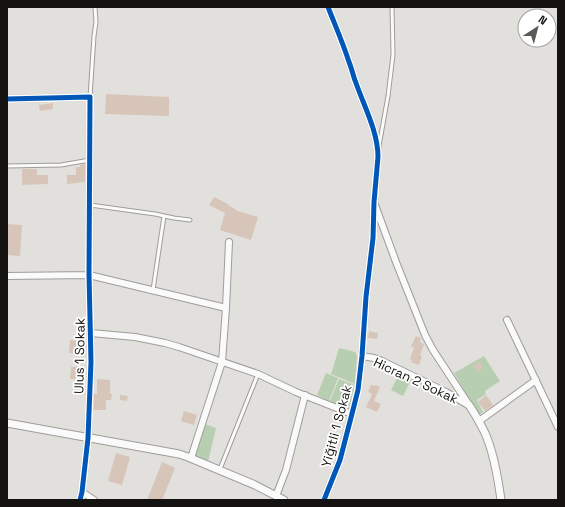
<svg xmlns="http://www.w3.org/2000/svg" width="565" height="507" font-family="'Space Grotesk',sans-serif">
	<style>
		.green { fill: #b8ceb1 }
		.building { fill: #d6c5b8 }
		.lines { fill: none; stroke-linecap: round; stroke-linejoin: round }
		.service-casing { stroke: #9f9d9b; stroke-width: 5 }
		.minor-casing { stroke: #9f9d9b; stroke-width: 8 }
		.tertiary-casing { stroke: #9f9d9b; stroke-width: 9 }
		.service { stroke: #fbfafa; stroke-width: 3 }
		.minor { stroke: #fbfafa; stroke-width: 6 }
		.tertiary { stroke: #fbfafa; stroke-width: 7 }
		.cycleway-casing { stroke: #fff; stroke-width: 8 }
		.cycleway { stroke: #0057b8; stroke-width: 5 }
		.labels { text-anchor: middle; stroke-width: 3.5; stroke-linejoin: round; paint-order: stroke }
		.street-label { font-size: 13px; fill: #141311; stroke: #fff }
	</style>
	<rect width="100%" height="100%" fill="#e2e0dc"/>
	<path class="green" d="M339 348 355 352 357 355 355 384 331 374Z
		M484 356 500 381 485 391 486 394 477 400 483 412 479 415 454 373Z
		M326 373 338 378 329 401 317 395Z
		M399 374 411 380 403 396 391 390Z
		M339 379 355 385 351 405 349 407 347 408 330 401Z
		M205 424 216 428 208 462 194 456Z"/>
	<path class="building" d="M106 94 169 97V116L105 114Z
		M53 103V109L40 111 39 105Z
		M85 164V182L67 184V175H76V167H80V165Z
		M22 169H37V175H48V184L22 185Z
		M214 197 228 204V205L238 211 258 217 251 240 220 230 225 213 209 205Z
		M7 224 22 225 20 256 7 255Z
		M369 331 378 333 377 339 368 338Z
		M416 336 421 338 420 342 424 344 420 355 422 356 419 365 411 362 412 360 410 359 414 348 411 346Z
		M70 340 80 341 79 354 69 353Z
		M480 362 483 368 477 372 473 365Z
		M71 367H81V379H70Z
		M97 379 110 380V394H112L111 400H106V410H94V394H97Z
		M371 385 375 386 376 385 380 387 374 401 381 404 377 412 366 407 372 394 368 392Z
		M120 395 128 396 127 401 120 400Z
		M486 395 493 405 485 411 478 402Z
		M184 411 197 415 194 425 181 421Z
		M116 453 130 457 122 485 108 481Z
		M162 462 175 468 162 500H147Z"/>
	<g class="lines">
		<g class="service-casing">
			<path id="service" d="M90 97 94 36 96 22 95 7
				M379 146 388 96 393 55 392 7
				M7 166 61 165 90 160
				M90 205 155 214 174 218 190 220
				M153 290 164 216
				M220 469 258 374"/>
		</g>
		<g class="minor-casing">
			<path id="minor" d="M7 99 90 97 89 274 91 362 88 438 82 492 80 500
				M375 205 396 262 425 335 433 350 469 405
				M7 276 89 275 226 308
				M507 320 558 427
				M91 333 135 337 165 343 179 347 258 374 296 392 352 414
				M362 356 374 358 382 361 446 392 468 405
				M479 421 536 380
				M191 458 222 362 226 308 229 242
				M82 492 94 500
				M276 496 286 470 305 395
				M324 500 340 460 354 406 358 390 362 356 366 297 373 238 374 202 378 157C378 132 364 106 356 83 353 76 352 69 349 62 343 43 335 25 328 7"/>
		</g>
		<g class="tertiary-casing">
			<path id="tertiary" d="M469 405C475 414 480 423 485 433 494 453 498 478 501 500
				M7 423 179 454 188 457 255 485 284 500"/>
		</g>
		<use href="#service" class="service"/>
		<use href="#minor" class="minor"/>
		<use href="#tertiary" class="tertiary"/>
		<g class="cycleway-casing">
			<path id="cycleway" d="M7 99 90 97 89 274 91 362 88 438 82 492 80 500
				M324 500 340 460 354 406 358 390 362 356 366 297 373 238 374 202 378 157C378 132 364 106 356 83 353 76 352 69 349 62 343 43 335 25 328 7"/>
		</g>
		<use href="#cycleway" class="cycleway"/>
	</g>
	<g class="labels">
		<g class="street-label">
			<text transform="translate(79 356) rotate(-89)" y="5">Ulus 1 Sokak</text>
			<text transform="translate(416 380) rotate(25)" y="5">Hicran 2 Sokak</text>
			<text transform="translate(336 426) rotate(-75)" y="5">Yiğitli 1 Sokak</text>
		</g>
	</g>
	<rect width="565" height="507" fill="none" stroke="#141311" stroke-width="16"/>
	<g transform="translate(537 28) rotate(36)"><circle r="19" fill="#ffffff" stroke="#a1a1a0"/>
	<path d="M0-3L7 15L0 10L-7 15Z" fill="#5c5b58"/>
	<text y="-6" font-size="11" font-weight="bold" text-anchor="middle" fill="#141311">N</text>
	</g>
</svg>
